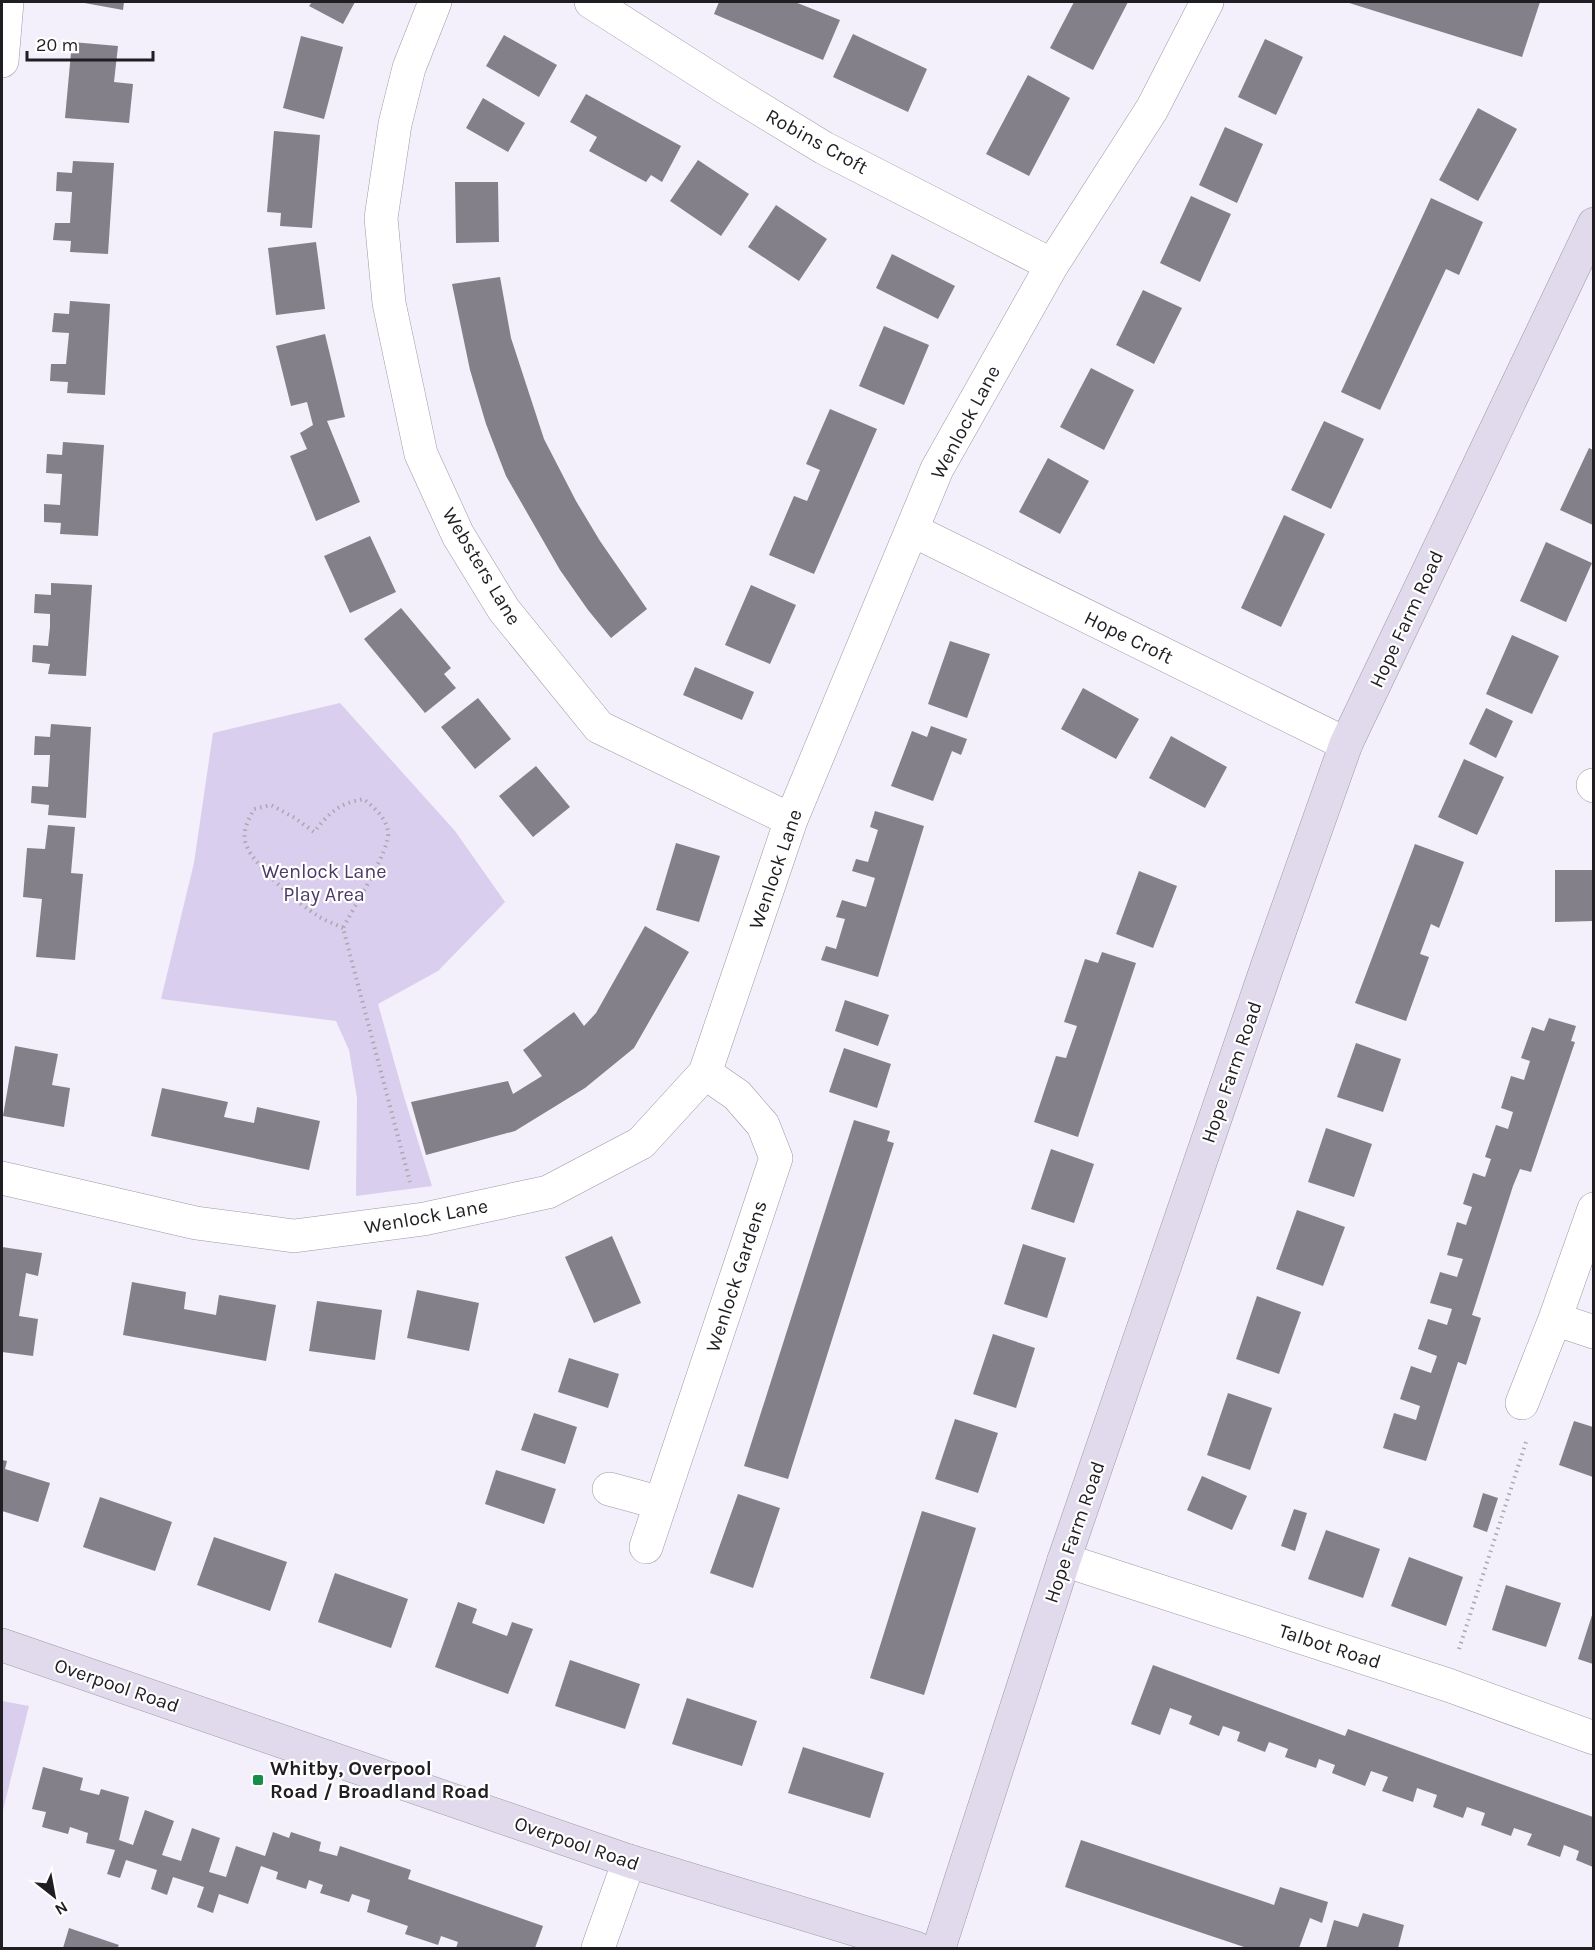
<svg xmlns="http://www.w3.org/2000/svg" width="1595" height="1950" font-family="Karla,sans-serif">
	<style>
		.green { fill: #d9ceed }
		.building { fill: #83808a }
		.lines { fill: none; stroke-linecap: round; stroke-linejoin: round }
		.street-casing { stroke: #9c99a3; stroke-width: 34 }
		.secondary-casing { stroke: #9c99a3; stroke-width: 34 }
		.path { stroke: #aba7b1; stroke-width: 4; stroke-dasharray: 1.5 4.5; stroke-linecap: butt }
		.street { stroke: #fff; stroke-width: 33 }
		.secondary { stroke: #e1daec; stroke-width: 33 }
		.poi-dot { fill: #168d48; stroke: #fff; stroke-width: 2 }
		.labels { text-anchor: middle; stroke-width: 4.5; stroke-linejoin: round; paint-order: stroke }
		.street-label { font-size: 20px; fill: #201e22; stroke: #fff }
		.park-label { font-size: 20px; fill: #4b3966; stroke: #fff }
		.poi-label { font-size: 20px; font-weight: bold; fill: #201e22; stroke: #fff; text-anchor: start }
	</style>
	<rect width="100%" height="100%" fill="#f3effb"/>
	<path class="green" d="M340 703 455 831 505 902 438 971 378 1004 405 1100 432 1186 356 1196 357 1098 349 1050 336 1021 161 999 194 863 213 733Z
		M2 1701 29 1706 2 1814Z"/>
	<path class="building" d="M79 2H124L123 10Z
		M312 2H355L343 24 309 6Z
		M719 2H795L840 20 823 60 714 14Z
		M1074 2H1128L1093 70 1050 48Z
		M1346 2H1540L1522 57Z
		M853 34 927 69 908 112 833 77Z
		M504 35 557 65 539 97 486 66Z
		M301 36 343 47 324 119 283 108Z
		M1265 39 1303 57 1276 115 1238 97Z
		M72 42 118 46 114 82 133 84 129 123 65 118Z
		M1028 75 1070 98 1029 176 986 154Z
		M586 94 681 146 662 182 651 175 646 182 589 151 597 137 570 122Z
		M483 98 525 123 508 152 466 128Z
		M1478 108 1517 129 1478 201 1439 180Z
		M1225 127 1263 144 1237 203 1199 185Z
		M274 131 320 135 312 228 280 226 281 213 267 212Z
		M698 160 749 194 721 236 670 201Z
		M73 161 114 163 108 254 70 252 71 241 53 240 55 223H70L72 192 56 191 57 172 72 173Z
		M455 182H498L499 242 456 243Z
		M1191 196 1231 214 1200 282 1160 263Z
		M1431 198 1483 222 1459 275 1446 269 1380 410 1341 392Z
		M776 205 827 239 799 281 748 247Z
		M316 242 325 309 276 315 268 248Z
		M892 254 955 286 938 319 876 288Z
		M500 277 511 338 544 439 576 501 600 541 647 609 611 638 588 610 560 570 506 476 486 424 470 370 452 284Z
		M1143 290 1182 308 1154 364 1116 345Z
		M70 301 110 304 105 395 67 393 68 382 50 381 51 364H66L69 333 52 332 54 313 69 314Z
		M884 326 929 345 904 405 859 386Z
		M325 334 345 417 327 421 360 502 316 521 290 456 307 449 300 433 313 425 307 402 291 406 276 346Z
		M1091 368 1134 390 1104 450 1060 427Z
		M830 409 877 429 814 574 769 555 794 496 807 501 820 470 806 464Z
		M1324 421 1364 439 1331 509 1291 490Z
		M63 442 104 445 98 536 60 534 61 523 44 522V504L60 505 62 474 46 473 47 454 62 455Z
		M1589 448 1593 450V525L1560 510Z
		M1048 458 1089 481 1060 534 1019 512Z
		M1284 515 1325 534 1281 627 1241 608Z
		M370 536 396 592 350 613 324 556Z
		M1546 542 1592 563 1566 622 1520 601Z
		M51 583 92 585 86 676 48 674 50 664 32 662 33 645 48 646 50 627V614L34 613 35 594 51 595Z
		M751 585 796 605 770 664 725 645Z
		M401 608 451 668 444 674 456 688 425 713 364 639Z
		M1512 635 1559 656 1532 714 1486 694Z
		M950 641 990 654 967 718 928 704Z
		M695 667 754 692 742 720 683 695Z
		M1083 688 1139 719 1116 759 1061 729Z
		M478 698 511 739 475 769 441 727Z
		M1486 708 1513 721 1496 758 1469 744Z
		M51 724 91 727 86 818 48 815 49 805 31 803 32 786 48 787 50 755H34L35 736 50 737Z
		M931 726 967 739 961 755 952 751 933 801 891 786 912 731 927 737Z
		M1171 736 1227 767 1205 808 1149 778Z
		M1464 759 1504 777 1477 835 1438 817Z
		M536 766 570 807 533 837 499 796Z
		M875 811 924 826 878 977 821 960 826 946 836 949 845 919 836 917 842 900 866 907 875 878 852 871 856 859 868 862 878 830 870 827Z
		M48 825 75 827 71 873 83 874 75 960 36 957 42 899 23 897 27 848 45 849Z
		M676 843 720 856 699 922 656 910Z
		M1415 844 1464 862 1439 928 1431 924 1420 954 1429 957 1406 1021 1355 1003Z
		M1555 870H1593V921L1555 922Z
		M1139 871 1177 886 1153 948 1116 934Z
		M645 926 689 952 634 1048 585 1088 515 1131 426 1155 411 1102 508 1081 513 1094 542 1076 523 1050 574 1012 584 1026 596 1013Z
		M1102 952 1136 963 1078 1137 1034 1122 1056 1056 1066 1058 1077 1026 1064 1022 1085 959 1098 963Z
		M845 1000 889 1015 878 1046 835 1031Z
		M1549 1018 1576 1026 1571 1041 1575 1042 1531 1172 1520 1169 1513 1186 1472 1315 1481 1318 1466 1365 1458 1362 1426 1461 1383 1448 1394 1413 1416 1420 1420 1406 1400 1399 1411 1366 1431 1373 1437 1356 1418 1349 1428 1319 1447 1325 1452 1309 1430 1303 1440 1272 1457 1277 1463 1259 1447 1255 1457 1222 1466 1225 1472 1207 1463 1204 1473 1173 1485 1177 1491 1159 1485 1157 1496 1125 1508 1129 1513 1112 1501 1108 1511 1076 1524 1080 1530 1061 1521 1058 1532 1027 1544 1031Z
		M1356 1043 1401 1059 1383 1112 1337 1097Z
		M15 1046 58 1054 52 1085 70 1088 64 1127 3 1116Z
		M844 1048 891 1064 877 1108 829 1092Z
		M162 1088 228 1102 224 1117 254 1123 257 1107 320 1121 309 1170 151 1136Z
		M854 1120 890 1131 887 1141 894 1143 788 1479 744 1466Z
		M1326 1128 1372 1144 1354 1197 1308 1182Z
		M1051 1149 1094 1164 1074 1223 1031 1209Z
		M1297 1210 1345 1227 1323 1286 1276 1269Z
		M612 1236 641 1303 594 1323 565 1257Z
		M1023 1244 1066 1258 1047 1318 1004 1304Z
		M2 1247 42 1253 38 1276 26 1273 19 1316 38 1319 33 1356 2 1352Z
		M132 1282 186 1292 184 1309 216 1315 219 1295 276 1305 266 1361 123 1335Z
		M417 1290 479 1303 469 1351 407 1338Z
		M1257 1296 1301 1312 1279 1374 1236 1359Z
		M317 1301 382 1310 375 1360 309 1351Z
		M993 1334 1035 1348 1016 1408 973 1394Z
		M569 1358 619 1374 608 1408 558 1392Z
		M1228 1393 1272 1408 1250 1470 1207 1455Z
		M534 1413 577 1427 565 1464 521 1450Z
		M955 1419 998 1433 978 1493 935 1479Z
		M1574 1421 1593 1427V1477L1559 1465Z
		M2 1460 7 1461 5 1469 50 1483 38 1522 2 1511Z
		M496 1470 556 1489 544 1524 485 1504Z
		M1202 1476 1247 1496 1232 1530 1187 1510Z
		M1483 1493 1498 1498 1487 1532 1473 1527Z
		M738 1494 780 1508 753 1588 710 1573Z
		M100 1497 172 1522 155 1571 83 1547Z
		M1294 1509 1307 1513 1295 1551 1281 1546Z
		M922 1511 976 1528 924 1695 870 1678Z
		M1326 1530 1380 1549 1363 1598 1308 1579Z
		M214 1537 287 1562 270 1611 197 1585Z
		M1409 1557 1463 1577 1446 1626 1391 1606Z
		M335 1573 408 1599 391 1648 318 1622Z
		M1506 1585 1561 1603 1546 1647 1492 1630Z
		M458 1602 477 1609 472 1623 507 1636 512 1622 533 1629 508 1694 435 1667Z
		M1593 1612V1664L1578 1659Z
		M570 1660 640 1684 625 1729 555 1706Z
		M1153 1665 1345 1736 1348 1729 1593 1817V1867L1576 1860 1579 1851 1564 1845 1560 1857 1527 1845 1532 1834 1514 1828 1511 1836 1481 1825 1485 1813 1467 1807 1463 1818 1433 1807 1437 1795 1417 1788 1413 1802 1382 1791 1388 1777 1371 1771 1365 1786 1332 1773 1335 1765 1319 1759 1316 1768 1285 1757 1288 1749 1269 1742 1265 1752 1237 1741 1240 1732 1223 1726 1219 1736 1189 1724 1192 1716 1170 1708 1160 1735 1131 1724Z
		M687 1698 757 1721 742 1766 672 1744Z
		M803 1747 884 1773 870 1818 788 1793Z
		M43 1767 83 1778 80 1790 99 1795 101 1789 129 1797 119 1840 133 1845 145 1810 174 1821 162 1855 181 1861 192 1828 220 1838 209 1872 226 1877 236 1846 265 1856 273 1832 289 1838 291 1832 321 1842 319 1851 337 1856 340 1846 411 1870 408 1879 543 1926 535 1948H456L458 1942 441 1936 438 1945 405 1934 408 1926 367 1912 370 1900 352 1894 349 1902 320 1893 323 1885 309 1880 306 1889 276 1879 278 1872 261 1866 248 1904 219 1894 213 1913 197 1907 204 1887 173 1877 167 1895 151 1889 157 1870 126 1860 120 1878 107 1874 115 1850 86 1843 88 1833 70 1827 68 1834 42 1827 46 1812 32 1809Z
		M1081 1840 1274 1905 1280 1887 1328 1902 1322 1923 1310 1918 1299 1948H1247L1065 1887Z
		M1363 1913 1404 1925 1398 1948H1326L1334 1920 1358 1927Z
		M69 1928 119 1945 117 1948H63Z"/>
	<g class="lines">
		<g class="street-casing">
			<path id="street" d="M435 2 409 68 395 124 381 218 389 303 421 454 458 535 504 610 599 727 791 820
				M591 2 729 90 824 148 1052 265
				M2 61 7 2
				M912 530 1346 744
				M1593 785 1594 786
				M2 1178 196 1223 294 1236 424 1219 548 1192 641 1143 705 1073 791 820 937 469 1052 265 1152 109 1207 2
				M1555 1319 1594 1209
				M1522 1403 1555 1319 1594 1332
				M609 1489 661 1503
				M646 1547 776 1158 763 1125 737 1095 705 1073
				M1064 1560 1448 1685 1594 1738
				M598 1948 629 1861"/>
		</g>
		<g class="secondary-casing">
			<path id="secondary" d="M2 1645 629 1861 916 1948
				M939 1948 1064 1560 1268 964 1346 744 1594 224"/>
		</g>
		<path class="path" d="M343 928C335 924 326 921 318 916 299 904 247 861 245 840 243 828 249 819 254 809L271 805 295 818 314 832C329 813 339 803 364 799 374 808 386 817 388 832 391 849 352 910 343 928L410 1182
			M1459 1649 1527 1439"/>
		<use href="#street" class="street"/>
		<use href="#secondary" class="secondary"/>
	</g>
	<rect class="poi-dot" x="252" y="1774" width="12" height="12" rx="3"/>
	<g class="labels">
		<g class="street-label">
			<text transform="translate(817 141) rotate(29)" y="7">Robins Croft</text>
			<text transform="translate(965 422) rotate(-62)" y="7">Wenlock Lane</text>
			<text transform="translate(482 566) rotate(59)" y="7">Websters Lane</text>
			<text transform="translate(1406 619) rotate(-65)" y="7">Hope Farm Road</text>
			<text transform="translate(1129 637) rotate(26)" y="7">Hope Croft</text>
			<text transform="translate(775 869) rotate(-71)" y="7">Wenlock Lane</text>
			<text transform="translate(1231 1072) rotate(-71)" y="7">Hope Farm Road</text>
			<text transform="translate(426 1216) rotate(-10)" y="7">Wenlock Lane</text>
			<text transform="translate(736 1276) rotate(-72)" y="7">Wenlock Gardens</text>
			<text transform="translate(1074 1532) rotate(-71)" y="7">Hope Farm Road</text>
			<text transform="translate(1330 1646) rotate(18)" y="7">Talbot Road</text>
			<text transform="translate(117 1685) rotate(19)" y="7">Overpool Road</text>
			<text transform="translate(577 1843) rotate(19)" y="7">Overpool Road</text>
		</g>
		<g class="park-label">
			<text x="324" y="878">Wenlock Lane<tspan x="324" dy="23">Play Area</tspan></text>
		</g>
		<g class="poi-label">
			<text x="270" y="1775">Whitby, Overpool<tspan x="270" dy="23">Road / Broadland Road</tspan></text>
		</g>
	</g>
	<rect width="1595" height="1950" fill="none" stroke="#201e22" stroke-width="6"/>
	<g transform="translate(54 1896) rotate(149)" stroke="#ffffff" stroke-width="4.5" paint-order="stroke">
	<path d="M0-4.5L10 22L0 15L-10 22Z" fill="#201e22"/>
	<text y="-9" font-size="16" font-weight="bold" text-anchor="middle" fill="#201e22">N</text>
	</g>
	<path d="M27 51v9h126v-9" fill="none" stroke="#201e22" stroke-width="3"/>
	<text x="36" y="51" font-size="18" fill="#201e22" stroke="#ffffff" stroke-width="4.5" paint-order="stroke">20 m</text>
</svg>
